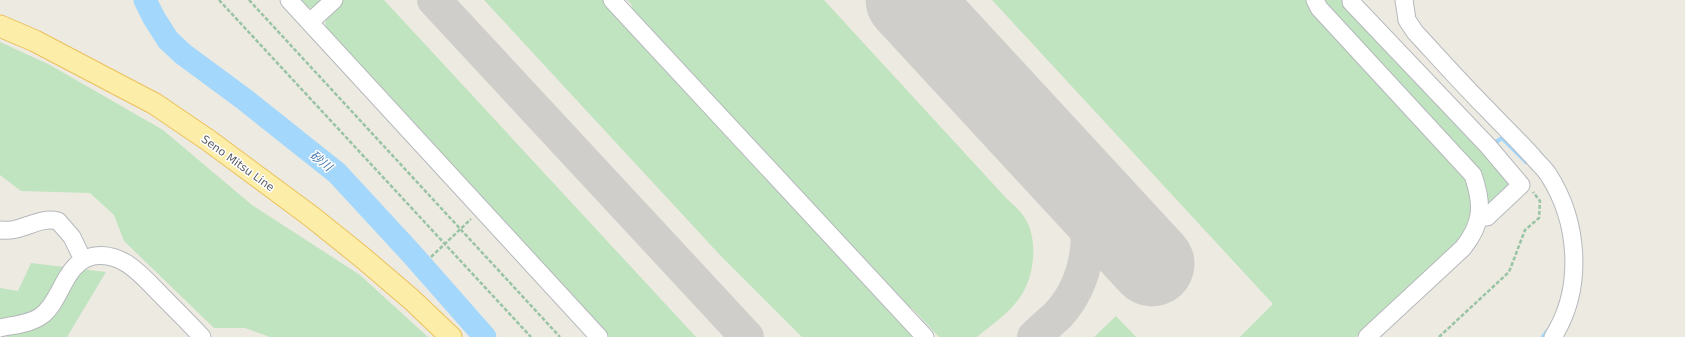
<svg xmlns="http://www.w3.org/2000/svg" width="1685" height="337" font-family="'DejaVu Sans','Noto Sans JP',sans-serif">
	<style>
		.green { fill: #c0e4bf }
		.lines { fill: none; stroke-linecap: round; stroke-linejoin: round }
		.stream { stroke: #a3d7fc; stroke-width: 4 }
		.river { stroke: #a3d7fc; stroke-width: 23 }
		.taxiway { stroke: #cfceca; stroke-width: 34 }
		.runway { stroke: #cfceca; stroke-width: 85 }
		.minor-casing { stroke: #b5b8bc; stroke-width: 19 }
		.major-casing { stroke: #ecc15c; stroke-width: 23 }
		.path { stroke: #99c4a4; stroke-width: 2.5; stroke-dasharray: 4 2; stroke-linecap: butt }
		.minor { stroke: #fff; stroke-width: 17 }
		.major { stroke: #fceda8; stroke-width: 21 }
		.labels { text-anchor: middle; stroke-width: 3; stroke-linejoin: round; paint-order: stroke }
		.street-label { font-size: 11px; fill: #5a5e62; stroke: #fff }
		.water-label { font-size: 12px; font-style: italic; fill: #4278ad; stroke: #fff }
	</style>
	<rect width="100%" height="100%" fill="#edeae2"/>
	<path class="green" d="M296 0H327L313 8 303 7Z
		M342 0H384L696 337H607L328 34C321 16 329 12 342 0Z
		M484 0H604L917 337H802L719 254Z
		M627 0H824L1007 199C1012 204 1018 208 1022 214 1040 236 1035 279 1018 300 1008 314 991 325 977 337H939L912 308 900 304 634 15 631 4Z
		M992 0H1309L1461 172C1476 200 1475 210 1461 239L1356 337H1240L1273 304Z
		M1320 0H1347L1516 185 1485 214 1483 192Z
		M0 42 50 65 163 130 252 205 360 275 428 337H270L245 328H214L124 241 114 215 90 193 21 191 0 175Z
		M31 263 106 272 67 337H7L4 318 0 319V288L18 291Z
		M1116 316 1136 337H1094Z"/>
	<g class="lines">
		<path class="stream" d="M1496 142 1502 138 1526 162
			M1543 337 1548 330"/>
		<path class="river" d="M145 0 154 18 168 40 183 54 244 99 337 173 410 252 485 337"/>
		<path class="taxiway" d="M434 0 747 337
			M1034 337C1041 330 1049 323 1057 316 1090 281 1095 229 1079 186"/>
		<path class="runway" d="M908 0 1152 264"/>
		<g class="minor-casing">
			<path id="minor" d="M289 0 599 337
				M612 0 925 337
				M1315 0 1319 8 1473 175C1483 204 1483 223 1463 248L1367 337
				M1353 0 1351 2 1488 146 1521 185 1487 217H1479
				M1404 0 1407 20 1415 32C1439 58 1463 85 1488 110 1503 126 1519 141 1534 158 1538 163 1544 168 1548 174 1579 222 1584 288 1553 337
				M310 22 334 0
				M0 230C23 233 37 216 58 221L72 237 83 260
				M0 328C13 325 30 324 41 316 54 307 60 288 68 276 74 266 83 258 94 256 123 251 143 277 162 296 175 309 189 323 202 337"/>
		</g>
		<g class="major-casing">
			<path id="major" d="M0 26 35 41 155 104 208 140 312 217 363 258 411 299 451 337"/>
		</g>
		<path class="path" d="M219 0 531 337
			M249 0 560 337
			M431 257 471 219
			M1439 337 1509 272 1525 230 1539 218 1540 201 1533 192"/>
		<use href="#minor" class="minor"/>
		<use href="#major" class="major"/>
	</g>
	<g class="labels">
		<g class="street-label">
			<text transform="translate(238 163) rotate(36)" y="4">Seno Mitsu Line</text>
		</g>
		<g class="water-label">
			<text transform="translate(321 161) rotate(38)" y="4">砂川</text>
		</g>
	</g>
</svg>
